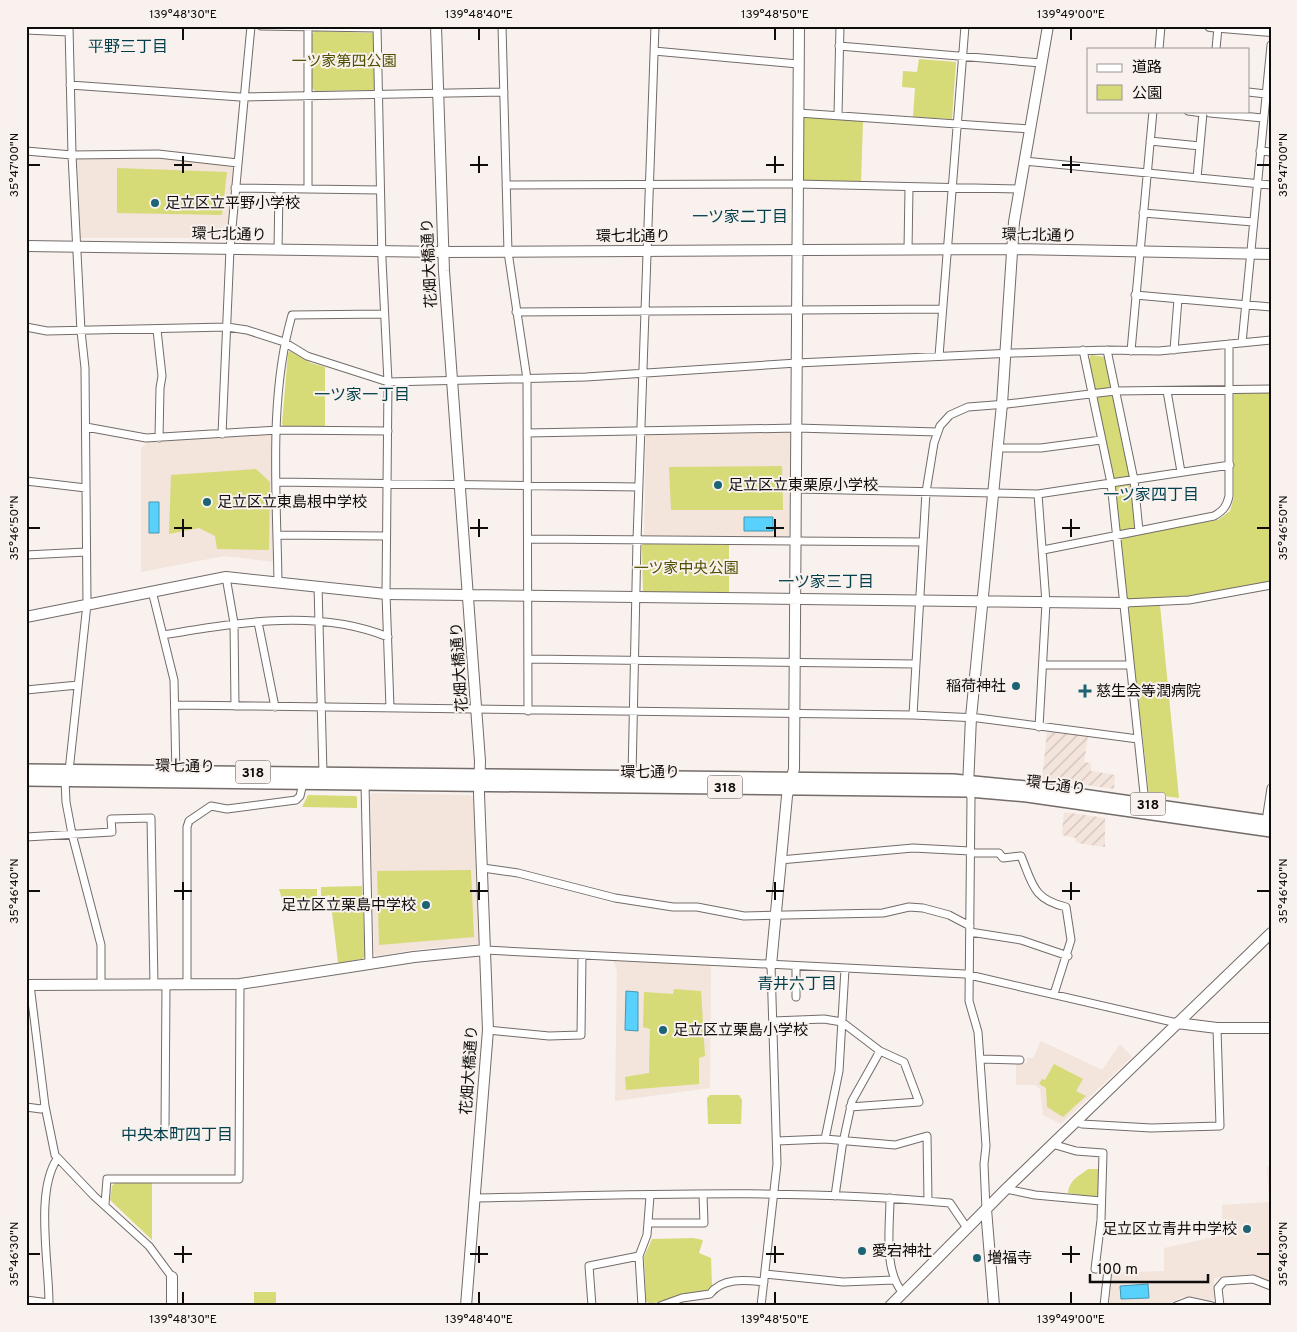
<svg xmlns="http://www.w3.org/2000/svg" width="1297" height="1332" font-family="Overpass,'Noto Sans JP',sans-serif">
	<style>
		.built { fill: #f3e4dc }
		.industrial { fill: url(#industrial-furrows) }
		.park { fill: #d6da77 }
		.water { fill: #58d1fc; stroke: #4296b4 }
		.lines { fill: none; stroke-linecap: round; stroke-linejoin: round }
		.street-casing { stroke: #736c69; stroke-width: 9 }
		.secondary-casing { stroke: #736c69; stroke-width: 12 }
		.primary-casing { stroke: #736c69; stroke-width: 14 }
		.street { stroke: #fff; stroke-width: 7 }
		.secondary { stroke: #fff; stroke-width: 10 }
		.primary { stroke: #fff; stroke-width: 11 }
		.ticks { fill: none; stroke: #0f0d0b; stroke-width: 2 }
		.poi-dot { fill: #1c6373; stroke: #f8f1ed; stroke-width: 2 }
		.labels { text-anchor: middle; stroke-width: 4; stroke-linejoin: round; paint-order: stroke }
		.shield { fill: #f8f1ed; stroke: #55514f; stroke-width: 1 }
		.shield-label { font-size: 14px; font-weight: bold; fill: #0f0d0b }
		.park-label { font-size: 15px; fill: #4f5000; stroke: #f8f1ed }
		.poi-label { font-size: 15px; fill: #0f0d0b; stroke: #f8f1ed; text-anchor: start }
		.street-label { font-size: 15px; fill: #0f0d0b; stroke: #f8f1ed }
		.neighbourhood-label { font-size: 16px; fill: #003f4b; stroke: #f8f1ed }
		.neatline { fill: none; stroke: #0f0d0b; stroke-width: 2 }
		.ticks-label { font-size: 12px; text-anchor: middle; fill: #0f0d0b }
	</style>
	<defs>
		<pattern id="industrial-furrows" width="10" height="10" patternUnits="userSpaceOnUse" patternTransform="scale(1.25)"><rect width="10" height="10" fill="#f3e4dc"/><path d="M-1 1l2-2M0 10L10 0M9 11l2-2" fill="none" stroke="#cfc2bb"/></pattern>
	</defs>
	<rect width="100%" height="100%" fill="#f8f1ed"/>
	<path class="built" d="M157 157 233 164 235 167 228 238H81L77 160 79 158Z
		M789 432 791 435 790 535 788 538 644 536 646 435Z
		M271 434 273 436 274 562 224 556 141 572V448L148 442Z
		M372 793 470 795 474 799 480 941 477 944 419 949 376 956 374 954 370 795Z
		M613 960 711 965 710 1088 615 1101 617 971Z
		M1041 1041 1102 1070 1120 1044 1132 1057 1061 1124 1043 1115 1040 1089 1035 1085H1016V1063H1027V1058H1033Z
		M1271 1165V1281L1253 1274 1214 1278V1298L1211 1301 1182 1297 1166 1305 1110 1306 1111 1273 1164 1271V1248L1223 1235 1222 1205 1269 1202 1267 1167Z"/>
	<path class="industrial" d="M1047 732 1088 736 1084 762 1091 763V771L1115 775 1114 789 1042 779Z
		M1064 812 1105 818V847L1083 844 1076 842V838L1062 835Z"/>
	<path class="park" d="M513 26H647V28L513 29Z
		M315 31 372 33 375 35 376 87 373 90 315 91 312 88V34Z
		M919 59 956 62 952 119 913 117 915 88 902 87 903 71 917 72Z
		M805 117 863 121 861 183 804 181 802 178 803 119Z
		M117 168 227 172 222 215 117 213Z
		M290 351 311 363 325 367V427H284L282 424 288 353Z
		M1091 355 1105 357 1112 386 1110 389 1098 392 1095 389 1089 359Z
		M1238 392H1271V583L1190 598 1129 601 1127 599 1120 543 1123 537 1218 520 1230 511 1234 497V395Z
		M1111 394 1115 397 1130 474 1128 478 1116 480 1113 477 1097 399 1099 396Z
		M782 466 783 510H671L669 467Z
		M256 469 270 482 269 550 217 549 215 536 199 528 169 534 171 475Z
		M1129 484 1132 486 1136 527 1134 530 1122 533 1119 529 1115 489 1117 485Z
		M644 544 729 545V593L643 592 642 545Z
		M1160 605 1179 798 1149 794 1128 609 1130 607Z
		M308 795 355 796 357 797V808L302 807Z
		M471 870 474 937 379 945 377 871Z
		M362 886 365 956 362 959 338 963 330 895 321 897V887Z
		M279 889H317V898L283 903Z
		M674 989 701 991 705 1056 699 1058V1084L626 1090 625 1077 649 1073 650 1029 643 1027 644 992 673 994Z
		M1054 1064 1083 1079 1076 1091 1086 1096 1063 1117 1047 1107 1046 1088 1039 1084 1042 1079 1045 1080Z
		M710 1095H739L742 1100 741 1124H708L707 1098Z
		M1088 1169H1101L1099 1193 1096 1197 1068 1193C1069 1180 1079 1176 1088 1169Z
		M115 1183H152V1240L110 1200 112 1186Z
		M693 1238 703 1240 699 1253 711 1258 712 1286 709 1292 686 1294 650 1304 646 1301 644 1257 652 1239Z
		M254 1292H276V1306H254Z"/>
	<path class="water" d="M149 502H159V533H149Z
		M744 517H773V531H744Z
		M626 991 638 992V1031L625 1030Z
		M1148 1284 1149 1298 1121 1299 1120 1286Z"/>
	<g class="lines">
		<g class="street-casing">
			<path id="street" d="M261 26 377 28
				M308 26V189
				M377 26 382 260 388 382 386 594 390 708
				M502 26 508 252 527 379 528 711
				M26 30 69 32
				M839 46 1041 63
				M1159 49 1161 26
				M1216 49 1218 27
				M654 51 798 64
				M70 85 240 97 504 92
				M1248 92 1266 94
				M1188 111 1203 113 1197 178
				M1210 111V113L1263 118
				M798 113 1029 129
				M838 115 840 26
				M1150 141 1200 146
				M26 151 72 155 158 154 238 163
				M1260 151 1271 152
				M1024 161 1271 185
				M506 185 797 184 1019 189
				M235 188 380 190
				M1143 213 1253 222
				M278 250 279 189
				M908 250 909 188
				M1135 295 1271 307
				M516 312 942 309
				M26 327 47 331 227 327 247 330 284 342 307 356 388 382 586 377 797 363 1014 353 1107 350 1159 351 1271 340
				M157 330 162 376 160 388 159 438
				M1242 343 1271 45
				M1083 350 1111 483 1145 803
				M1107 350 1134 480 1139 531
				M1174 350 1178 299
				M1131 351 1153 111
				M939 356 965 26
				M1167 391 1181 472
				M86 427 146 438 277 430 388 431
				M527 433 796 428 938 432
				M222 434 230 249 251 26
				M997 448H1041L1101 440
				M26 481 86 488
				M277 482 639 487
				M795 489 1038 494 1230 465
				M1038 494 1046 603 1039 727
				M278 535 386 536
				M528 539 923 542
				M1043 550 1214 516C1223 511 1227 506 1229 496V344
				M26 555 86 552
				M226 577 234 623 235 706
				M278 583C277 497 268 398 292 315L384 314
				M318 586 323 773
				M152 591 174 680 176 775
				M1125 603 1189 600 1271 585
				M258 622 275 707
				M163 635C236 623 317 608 388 637
				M529 659 915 664
				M1044 665H1129
				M26 690 78 685
				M175 705 913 715 978 718 1138 739
				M913 715 926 492 934 443 940 426 950 415 968 407 1007 404 1115 391 1271 389
				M69 771 87 604 85 368 81 331 72 155 69 26
				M632 776 637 540 655 26
				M65 780 66 802 72 834 101 945V985
				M365 784 369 964
				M969 791 971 798 969 1001 978 1032 986 1146 984 1164 986 1209
				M1266 821 1271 788
				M26 837 112 832 111 819 151 818 154 985
				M970 853H999L1003 858 1021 856C1033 885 1033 899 1066 907L1071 940 1054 994
				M780 860 913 848 970 851
				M483 868 518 873 615 898 673 907H697L744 916 883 913 909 907 923 908 949 915 970 926
				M970 932 1021 940 1068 956
				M485 950 965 974 1177 1023
				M30 985 45 1106 55 1155 94 1196 149 1246 172 1277
				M187 985V827L189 821 211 806 227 809 296 800 300 796 303 783
				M796 997V966
				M773 1021 824 1019 842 1022 880 1051 904 1062 919 1102 850 1107
				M488 1030 549 1036 581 1035 582 955
				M980 1059 1020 1060
				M26 1107 41 1109 45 1106
				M1076 1121 1082 1124 1151 1128 1220 1126 1217 1028
				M165 1129 166 985
				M825 1139 895 1145 927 1136 928 1201
				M777 1141 825 1139 839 1071 845 969
				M1052 1144 1076 1151 1103 1153 1101 1220 1095 1269H1108L1104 1306
				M1006 1189 1035 1195 1101 1201
				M835 1196 842 1147 852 1101 880 1051
				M475 1198C633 1195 792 1188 950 1203L967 1228
				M890 1198C890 1227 883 1270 903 1293
				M105 1204 107 1179H239L240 984
				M648 1223H704L703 1195
				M765 1274 843 1282 894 1280
				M26 1300 49 1303C49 1263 35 1192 57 1159
				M592 1306 589 1266 639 1256
				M642 1306 639 1256 647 1235 650 1196
				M660 1306 682 1298 710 1294C722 1277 746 1280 764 1282
				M761 1306 777 1164 771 965
				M1176 1306 1189 1301 1212 1306
				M1220 1306 1218 1288 1224 1281 1253 1279 1271 1286"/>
		</g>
		<g class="secondary-casing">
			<path id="secondary" d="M436 26 444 271 480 761 479 794 488 1030 466 1306
				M1210 26 1271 31
				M26 246 443 252 1012 249 1271 254
				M26 617 226 577 386 594 1125 603
				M968 787 971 717 1002 404 1014 222 1048 26
				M771 965 787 796 794 769 799 26
				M26 985 240 984 414 957 485 950
				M1177 1023 1217 1028H1271
				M986 1209 994 1306
				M172 1306V1277
				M890 1306 1006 1189 1271 933"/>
		</g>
		<g class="primary-casing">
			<path id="primary" d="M26 770 953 780 1026 787 1271 822
				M26 780 969 791 1027 796 1271 831"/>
		</g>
		<use href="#street" class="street"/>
		<use href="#secondary" class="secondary"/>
		<use href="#primary" class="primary"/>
	</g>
	<path class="ticks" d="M183 28V40M479 28V40M775 28V40M1071 28V40M183 156V173M479 156V173M775 156V173M1071 156V173M28 165H40M174 165H192M470 165H488M766 165H784M1062 165H1080M1257 165H1270M183 519V537M479 519V537M775 519V537M1071 519V537M28 528H40M174 528H192M470 528H488M766 528H784M1062 528H1080M1257 528H1270M183 882V900M479 882V900M775 882V900M1071 882V900M28 891H40M174 891H192M470 891H488M766 891H784M1062 891H1080M1257 891H1270M183 1246V1263M479 1246V1263M775 1246V1263M1071 1246V1263M28 1254H40M174 1254H192M470 1254H488M766 1254H784M1062 1254H1080M1257 1254H1270M183 1292V1304M479 1292V1304M775 1292V1304M1071 1292V1304"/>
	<g class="poi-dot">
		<circle cx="155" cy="203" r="5"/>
		<circle cx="718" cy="485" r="5"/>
		<circle cx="207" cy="502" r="5"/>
		<circle cx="1016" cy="686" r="5"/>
		<path d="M1082.5 683.5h5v5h5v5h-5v5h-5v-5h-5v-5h5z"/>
		<circle cx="426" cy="905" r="5"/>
		<circle cx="663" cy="1030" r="5"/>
		<circle cx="1247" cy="1229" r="5"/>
		<circle cx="862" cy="1251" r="5"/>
		<circle cx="977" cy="1258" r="5"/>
	</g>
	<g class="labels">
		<g class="shield">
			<rect x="235.5" y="760.5" width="35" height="23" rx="4"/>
			<rect x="707.5" y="775.5" width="35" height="23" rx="4"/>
			<rect x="1130.5" y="792.5" width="35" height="23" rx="4"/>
		</g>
		<g class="shield-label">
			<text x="253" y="777">318</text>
			<text x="725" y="792">318</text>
			<text x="1148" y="809">318</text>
		</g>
		<g class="park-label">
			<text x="344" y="66">一ツ家第四公園</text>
			<text x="686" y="573">一ツ家中央公園</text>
		</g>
		<g class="poi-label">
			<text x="165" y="208">足立区立平野小学校</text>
			<text x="728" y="490">足立区立東栗原小学校</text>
			<text x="217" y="507">足立区立東島根中学校</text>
			<text x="1006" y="691" text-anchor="end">稲荷神社</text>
			<text x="1096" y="696">慈生会等潤病院</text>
			<text x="416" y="910" text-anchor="end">足立区立栗島中学校</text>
			<text x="673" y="1035">足立区立栗島小学校</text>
			<text x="1237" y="1234" text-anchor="end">足立区立青井中学校</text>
			<text x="872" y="1256">愛宕神社</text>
			<text x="987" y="1263">増福寺</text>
		</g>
		<g class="street-label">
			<text transform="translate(229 234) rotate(1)" y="5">環七北通り</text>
			<text transform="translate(1039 235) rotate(1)" y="5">環七北通り</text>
			<text x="633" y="241">環七北通り</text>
			<text transform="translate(429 263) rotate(-93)" y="5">花畑大橋通り</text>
			<text transform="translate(459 667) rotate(-94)" y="5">花畑大橋通り</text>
			<text transform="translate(185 766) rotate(1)" y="5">環七通り</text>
			<text x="650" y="777">環七通り</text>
			<text transform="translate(1056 785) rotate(8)" y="5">環七通り</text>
			<text transform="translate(469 1070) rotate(-86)" y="5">花畑大橋通り</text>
		</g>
		<g class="neighbourhood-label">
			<text x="128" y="52">平野三丁目</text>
			<text x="740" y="222">一ツ家二丁目</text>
			<text x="362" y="400">一ツ家一丁目</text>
			<text x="1151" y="500">一ツ家四丁目</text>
			<text x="826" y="587">一ツ家三丁目</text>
			<text x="797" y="989">青井六丁目</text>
			<text x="177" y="1140">中央本町四丁目</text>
		</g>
	</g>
	<rect width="1297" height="1332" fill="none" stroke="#f8f1ed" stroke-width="55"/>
	<rect x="1087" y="48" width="162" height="65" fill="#f8f1ed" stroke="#9b9693"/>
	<rect x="1097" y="64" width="25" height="8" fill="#ffffff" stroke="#9b9693"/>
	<text x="1132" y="72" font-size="15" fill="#0f0d0b">道路</text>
	<rect x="1097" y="85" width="25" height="15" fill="#d6da77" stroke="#9b9693"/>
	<text x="1132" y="98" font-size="15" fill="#0f0d0b">公園</text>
	<path d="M1090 1274v8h118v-8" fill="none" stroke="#0f0d0b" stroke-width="2.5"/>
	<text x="1097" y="1274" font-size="15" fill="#0f0d0b" stroke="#f8f1ed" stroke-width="4" paint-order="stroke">100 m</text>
	<rect x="28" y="28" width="1242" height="1276" class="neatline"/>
	<g class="ticks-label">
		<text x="183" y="18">139°48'30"E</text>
		<text x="479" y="18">139°48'40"E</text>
		<text x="775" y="18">139°48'50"E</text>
		<text x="1071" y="18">139°49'00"E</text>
		<text transform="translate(14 165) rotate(-90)" y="4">35°47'00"N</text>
		<text transform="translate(1283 165) rotate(-90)" y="4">35°47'00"N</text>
		<text transform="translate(14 528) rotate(-90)" y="4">35°46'50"N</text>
		<text transform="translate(1283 528) rotate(-90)" y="4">35°46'50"N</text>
		<text transform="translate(14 891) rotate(-90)" y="4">35°46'40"N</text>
		<text transform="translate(1283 891) rotate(-90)" y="4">35°46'40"N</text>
		<text transform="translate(14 1254) rotate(-90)" y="4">35°46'30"N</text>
		<text transform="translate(1283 1254) rotate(-90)" y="4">35°46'30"N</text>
		<text x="183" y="1323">139°48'30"E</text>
		<text x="479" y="1323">139°48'40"E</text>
		<text x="775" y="1323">139°48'50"E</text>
		<text x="1071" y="1323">139°49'00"E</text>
	</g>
</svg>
